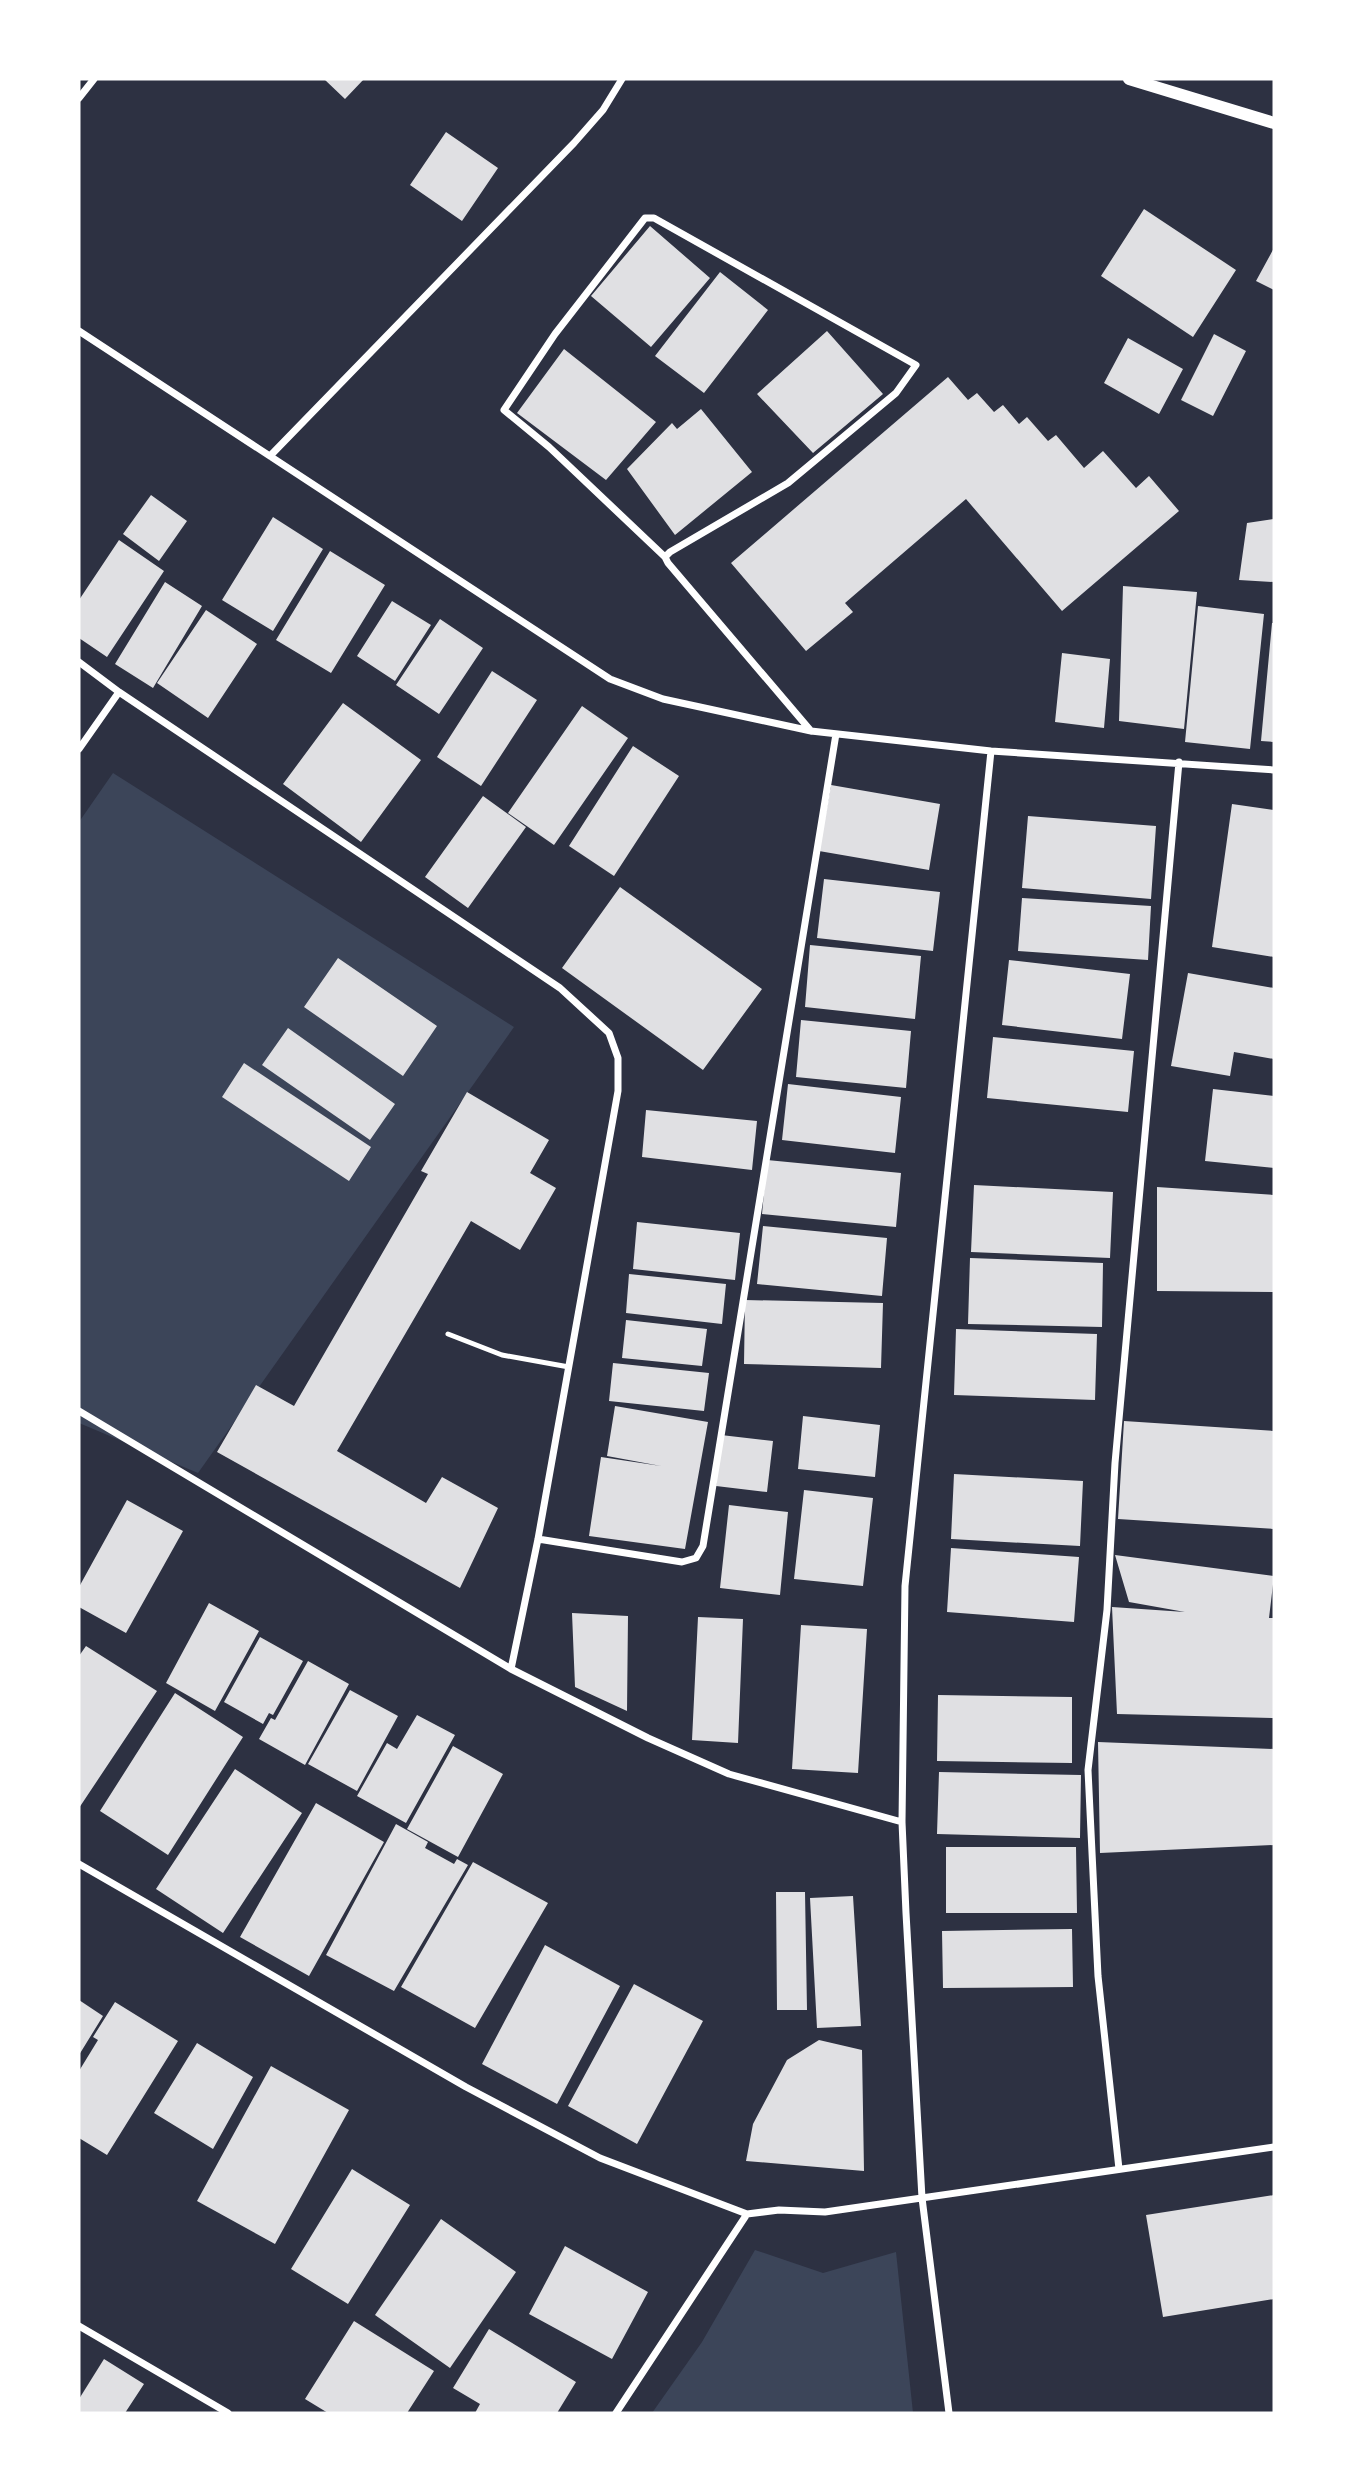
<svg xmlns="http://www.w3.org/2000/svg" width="1353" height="2492" font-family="'Work Sans',sans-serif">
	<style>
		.green { fill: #3c4559 }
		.building { fill: #e0e0e3 }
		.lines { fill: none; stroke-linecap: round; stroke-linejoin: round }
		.service { stroke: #fff; stroke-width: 5 }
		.minor { stroke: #fff; stroke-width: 7 }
		.tertiary { stroke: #fff; stroke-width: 12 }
	</style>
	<rect width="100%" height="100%" fill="#2d3142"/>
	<path class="green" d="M113 773 514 1027 198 1473 79 1423V822Z
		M755 2250 823 2273 896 2252 913 2413H652L702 2342Z"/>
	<path class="building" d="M324 79H364L345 99Z
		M446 132 498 168 462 221 410 185Z
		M1144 209 1236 270 1193 337 1101 276Z
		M650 226 710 278 651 347 591 296Z
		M1274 248V290L1256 281Z
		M720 272 768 310 704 393 655 356Z
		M827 331 883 394 813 453 757 394Z
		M1214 334 1246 351 1213 416 1181 400Z
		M1128 338 1183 369 1159 414 1104 383Z
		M564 349 656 422 606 480 517 413Z
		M948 377 968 400 977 393 994 412 1003 405 1019 424 1027 417 1048 441 1056 435 1084 468 1103 451 1136 488 1149 476 1179 511 1062 611 966 499 845 603 853 612 806 651 731 563Z
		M701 409 752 472 675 535 627 469 672 423 677 429Z
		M151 495 187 521 159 561 123 534Z
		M273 517 323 549 273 631 222 600Z
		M1274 519V582L1239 580 1247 523Z
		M119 540 164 571 107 657 79 638V600Z
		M330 551 385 585 331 673 276 640Z
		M165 582 202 606 153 688 115 664Z
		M1123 586 1197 592 1184 729 1119 721Z
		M392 601 431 625 395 681 357 656Z
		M1198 606 1264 614 1250 749 1185 742Z
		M206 610 257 644 208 718 157 683Z
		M440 619 483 648 439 714 396 685Z
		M1272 623H1274V742L1261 741Z
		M1062 653 1110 659 1104 728 1055 722Z
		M492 671 537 700 481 786 437 757Z
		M343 703 421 760 361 842 283 784Z
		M582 706 628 738 554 845 508 813Z
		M633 746 679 776 614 876 569 846Z
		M831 785 940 804 929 870 819 851Z
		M483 796 526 827 468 908 425 877Z
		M1232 804 1274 810V957L1212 947Z
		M1028 816 1156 826 1151 899 1022 888Z
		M824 879 940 892 933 951 817 938Z
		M620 887 762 989 703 1070 562 968Z
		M1022 898 1151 906 1148 960 1018 951Z
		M810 945 921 956 915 1019 805 1007Z
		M338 958 437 1026 403 1076 304 1007Z
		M1009 960 1130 974 1122 1039 1002 1025Z
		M1188 973 1274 988V1059L1234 1052 1230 1076 1171 1066Z
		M801 1020 911 1031 906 1088 796 1077Z
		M288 1028 395 1104 370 1140 262 1065Z
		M993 1037 1134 1051 1128 1112 987 1098Z
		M244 1063 371 1147 349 1181 222 1097Z
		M788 1084 901 1097 895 1153 782 1140Z
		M1213 1089 1274 1096V1168L1205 1161Z
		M467 1092 549 1140 530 1173 556 1188 520 1250 471 1221 337 1451 426 1503 442 1477 498 1508 460 1588 217 1452 256 1385 294 1406 428 1174 421 1171Z
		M646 1110 757 1121 752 1170 642 1157Z
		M767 1160 901 1173 896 1227 762 1214Z
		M974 1185 1113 1192 1110 1258 971 1252Z
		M1157 1187 1274 1195V1292L1157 1291Z
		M637 1222 740 1233 735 1280 633 1269Z
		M763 1226 887 1238 882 1296 757 1284Z
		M970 1258 1103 1263 1102 1327 968 1324Z
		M629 1274 726 1284 722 1324 626 1313Z
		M745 1300 883 1303 881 1368 744 1364Z
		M626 1320 707 1329 702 1366 622 1358Z
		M956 1329 1097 1334 1095 1400 954 1395Z
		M613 1363 709 1373 704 1411 609 1401Z
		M615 1406 708 1422 685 1549 589 1536 601 1457 661 1466 607 1456Z
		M803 1416 880 1425 875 1477 798 1469Z
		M1124 1421 1274 1431V1529L1118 1519Z
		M721 1435 773 1441 767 1492 716 1486Z
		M954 1474 1083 1481 1080 1546 951 1539Z
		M804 1490 873 1498 863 1586 794 1579Z
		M127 1500 183 1531 126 1633 79 1607V1587Z
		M729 1505 788 1512 780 1595 720 1588Z
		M951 1548 1079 1557 1074 1622 947 1612Z
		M1115 1555 1274 1576 1269 1618H1274V1718L1117 1714 1112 1607 1185 1612 1129 1602Z
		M209 1603 259 1631 215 1711 166 1683Z
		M572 1613 628 1616 627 1711 575 1687Z
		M698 1617 743 1619 738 1743 692 1740Z
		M801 1625 867 1629 858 1773 792 1769Z
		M260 1637 303 1661 273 1715 269 1713 263 1724 224 1702Z
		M86 1646 157 1691 79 1808V1656Z
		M308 1661 349 1684 305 1765 259 1739 271 1718 275 1720Z
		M350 1690 398 1716 357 1791 308 1764Z
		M175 1693 243 1737 168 1855 100 1811Z
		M938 1695 1072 1697V1763L937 1761Z
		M417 1715 455 1735 406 1823 357 1796 387 1743 397 1749Z
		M1098 1742 1274 1749V1845L1100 1853Z
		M453 1746 503 1774 458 1857 407 1829Z
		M235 1769 302 1813 223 1933 156 1889Z
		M939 1772 1081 1775 1080 1838 937 1834Z
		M316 1803 384 1842 309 1976 240 1937Z
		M396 1824 428 1842 425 1848 454 1864 457 1859 468 1865 394 1991 326 1955Z
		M946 1847H1076L1077 1913H946Z
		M473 1862 548 1903 475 2028 401 1987Z
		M776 1892H805L807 2010H777Z
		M853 1896 861 2026 817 2028 810 1898Z
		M1072 1929 1073 1987 943 1988 942 1931Z
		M545 1945 620 1986 557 2104 482 2064Z
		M634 1984 703 2021 637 2144 568 2106Z
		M79 2000 103 2016 79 2055Z
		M115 2002 178 2041 107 2155 79 2138V2071L98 2040 93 2037Z
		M819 2040 862 2050 864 2171 746 2161 753 2124 787 2060Z
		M197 2043 253 2077 213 2149 154 2113Z
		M271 2066 349 2110 275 2244 197 2201Z
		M352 2169 410 2205 348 2304 291 2269Z
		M1274 2195V2299L1163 2317 1146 2215Z
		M441 2219 516 2272 450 2368 375 2315Z
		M565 2246 648 2292 612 2359 529 2314Z
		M354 2321 434 2371 407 2413H328L305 2399Z
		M489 2329 576 2382 557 2413H475L480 2404 453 2388Z
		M104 2359 144 2384 125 2413H79V2399Z"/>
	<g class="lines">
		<path class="service" d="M448 1334 502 1355 569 1367"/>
		<path class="minor" d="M79 98 94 79
			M79 331 610 679 663 699 811 731 991 751 1274 770
			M270 456 574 143 603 110 622 79
			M665 557 549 447 504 410 555 334 645 218H654L916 365 896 393 788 483 670 552 665 557 668 563 811 731
			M79 662 119 692 560 988 609 1033 618 1058V1091L538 1539 511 1669
			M79 749 119 692
			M79 1411 511 1669 648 1738 729 1774 902 1822
			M538 1539 682 1562 696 1558 703 1546 836 734
			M79 1864 466 2087 600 2158 747 2214 779 2210 825 2212 1274 2147
			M1119 2169 1098 1976 1088 1770 1107 1610 1115 1463 1179 762
			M79 2326 228 2413
			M616 2413 747 2214
			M949 2413 922 2198 906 1913 902 1822 905 1586 991 751"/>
		<path class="tertiary" d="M1129 79 1274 123"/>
	</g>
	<rect width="1353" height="2492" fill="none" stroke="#ffffff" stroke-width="161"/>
</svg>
